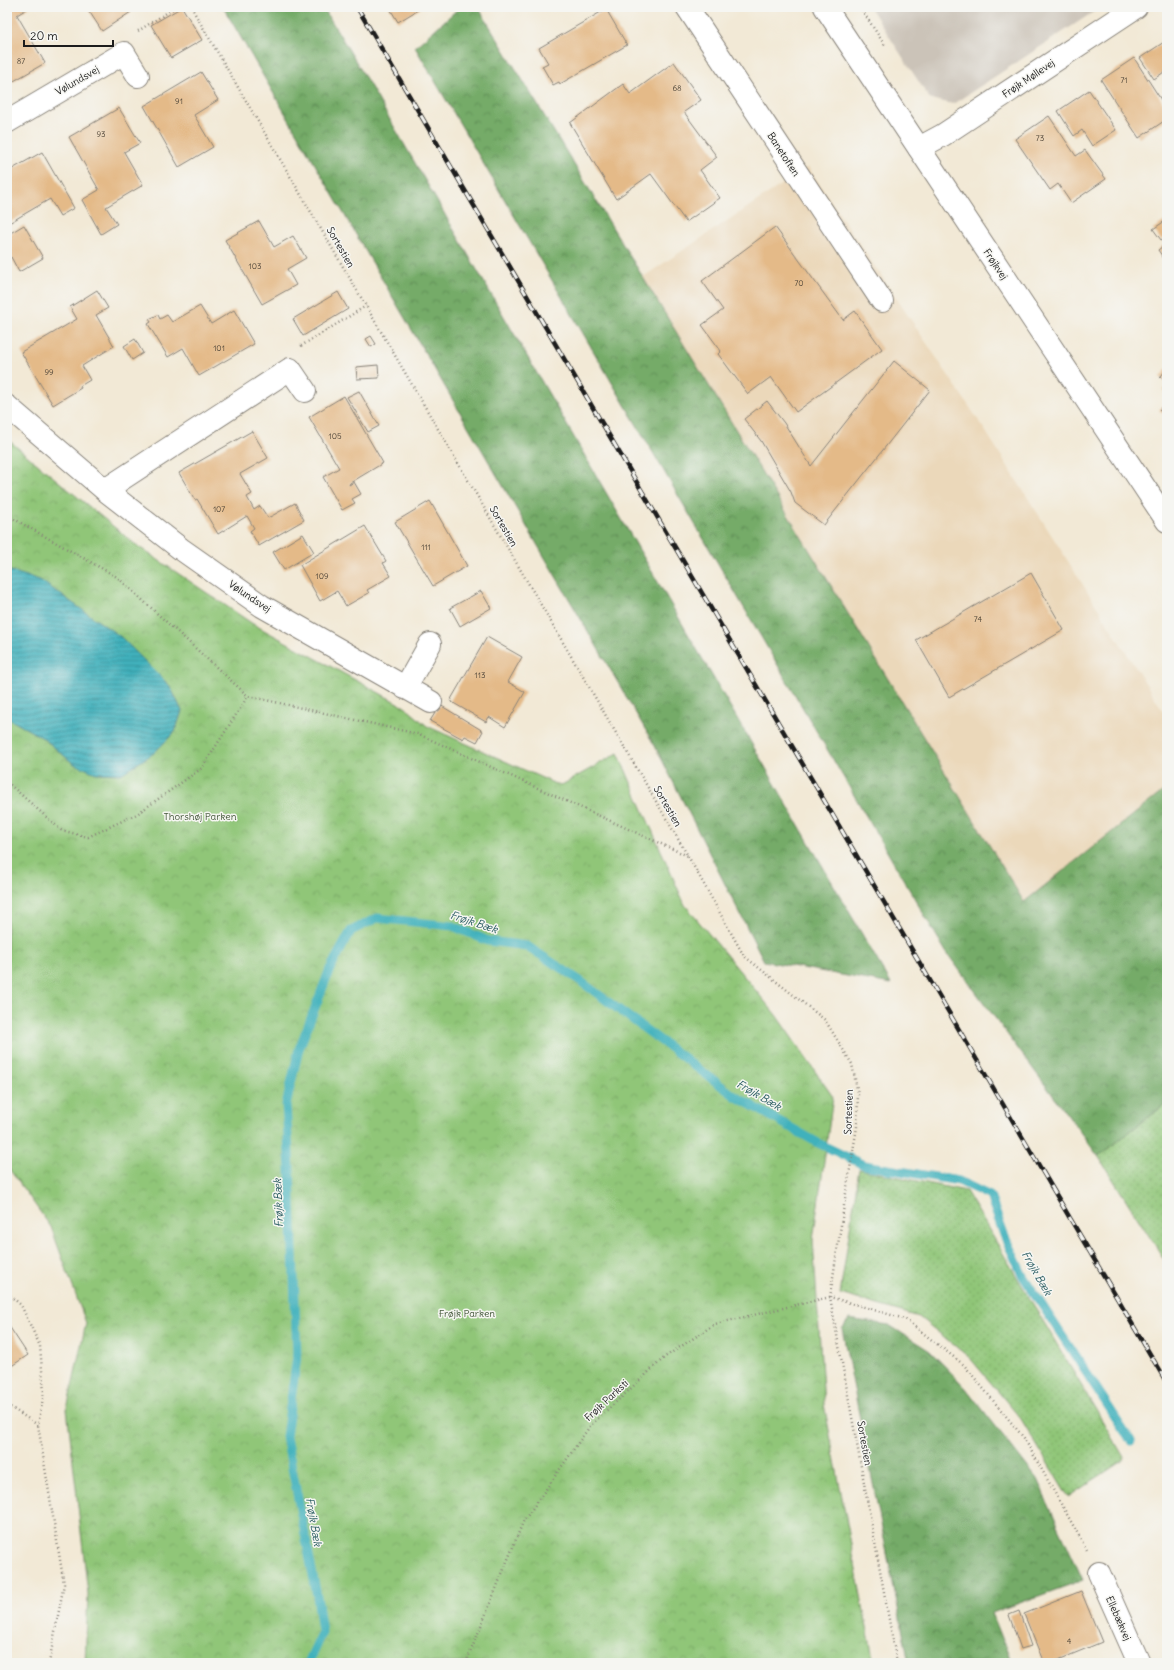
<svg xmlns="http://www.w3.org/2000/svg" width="1174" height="1670" font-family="Delius,sans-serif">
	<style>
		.built { fill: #ebd8ba }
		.industrial { fill: #cbc3b8 }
		.grass { fill: url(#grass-dots); stroke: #56714a }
		.forest { fill: url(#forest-crowns); stroke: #486442 }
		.park { fill: url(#park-crowns); stroke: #56714a }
		.water { fill: url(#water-rules); stroke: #2e666c }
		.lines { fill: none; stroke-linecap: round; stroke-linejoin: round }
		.stream { stroke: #41b1bc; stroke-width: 9 }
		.building { fill: #e4ba88 }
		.street-casing { stroke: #878279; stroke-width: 24 }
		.secondary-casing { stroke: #878279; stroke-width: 24 }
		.path { stroke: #878279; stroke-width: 2.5; stroke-dasharray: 1 3; stroke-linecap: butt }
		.street { stroke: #fff; stroke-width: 22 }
		.secondary { stroke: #fff; stroke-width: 22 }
		.rail-casing { stroke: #1c1c1c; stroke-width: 4.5 }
		.rail { stroke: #f6f6f2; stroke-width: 3; stroke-dasharray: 9; stroke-linecap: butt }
		.labels { text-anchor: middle; stroke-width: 3; stroke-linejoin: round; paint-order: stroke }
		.number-label { font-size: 8px; fill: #4e4437 }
		.street-label { font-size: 10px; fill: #1c1c1c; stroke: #f6f6f2 }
		.park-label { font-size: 10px; fill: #45583c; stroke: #f6f6f2 }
		.water-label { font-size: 11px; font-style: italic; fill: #2d5f64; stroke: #f6f6f2 }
	</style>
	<defs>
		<pattern id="grass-dots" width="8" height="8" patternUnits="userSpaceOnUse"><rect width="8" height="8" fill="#90c678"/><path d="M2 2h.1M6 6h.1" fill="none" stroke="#7caa67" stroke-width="1.8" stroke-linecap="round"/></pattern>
		<pattern id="forest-crowns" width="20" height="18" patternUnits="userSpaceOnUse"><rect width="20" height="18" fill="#74ab68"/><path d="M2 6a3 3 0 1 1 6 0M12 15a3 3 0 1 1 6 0" fill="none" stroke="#5e8a55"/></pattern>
		<pattern id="park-crowns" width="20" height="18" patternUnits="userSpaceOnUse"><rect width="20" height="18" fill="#90c678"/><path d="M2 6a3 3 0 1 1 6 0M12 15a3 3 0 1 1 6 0" fill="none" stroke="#7caa67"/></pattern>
		<pattern id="water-rules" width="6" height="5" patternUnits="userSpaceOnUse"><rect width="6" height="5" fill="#41b1bc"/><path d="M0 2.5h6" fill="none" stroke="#368f98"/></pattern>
	</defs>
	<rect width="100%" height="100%" fill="#f6f6f2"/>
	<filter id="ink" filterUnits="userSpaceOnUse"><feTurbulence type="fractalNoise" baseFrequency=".025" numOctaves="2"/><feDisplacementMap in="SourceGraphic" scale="8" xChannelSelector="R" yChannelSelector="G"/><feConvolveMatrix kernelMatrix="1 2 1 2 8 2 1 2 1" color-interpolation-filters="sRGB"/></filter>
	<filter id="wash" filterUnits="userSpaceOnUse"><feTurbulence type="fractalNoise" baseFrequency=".012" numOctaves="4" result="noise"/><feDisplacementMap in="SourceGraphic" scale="16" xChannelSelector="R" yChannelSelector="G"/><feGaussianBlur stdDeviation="0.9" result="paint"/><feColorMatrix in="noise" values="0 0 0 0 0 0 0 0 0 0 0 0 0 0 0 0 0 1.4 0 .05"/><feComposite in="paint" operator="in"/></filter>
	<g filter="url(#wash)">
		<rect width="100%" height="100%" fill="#f2e9d6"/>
		<path class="built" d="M808 167 979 421 1167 717V788L1024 902 643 277Z"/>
		<path class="industrial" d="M870 7H1101L953 104 930 99Z"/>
		<path class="grass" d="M1167 1103V1264L1098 1156Z
			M859 1169 966 1191 1125 1459 1068 1497 1021 1419 970 1358 919 1317 840 1294Z"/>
		<path class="forest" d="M223 7H323L364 75 891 984 764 961 655 746Z
			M460 7H478L1024 902 1167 788V1103L1098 1156 946 952 415 47Z
			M849 1319 889 1325 930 1351 965 1387 1037 1479 1083 1580 992 1613 1012 1663H909L842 1329Z"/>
		<path class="park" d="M7 439 136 545 253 624 405 707 427 726 560 786 618 753 685 905 776 1015 833 1097 813 1240 824 1404 874 1663H85L88 1594 67 1409 86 1323 51 1227 7 1166Z"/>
		<path class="water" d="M7 570 40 580 121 637 170 686 182 711 175 732 154 753 121 774 96 773 74 764 43 738 7 718Z"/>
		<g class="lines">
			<path class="stream" d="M308 1663 322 1632 317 1596 286 1437 297 1356 290 1169 286 1105 299 1049 330 969 351 931 377 918 453 926 488 941 527 946 579 980 735 1096 818 1143 864 1165 959 1181 990 1196 1004 1235 1023 1276 1131 1441"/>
		</g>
		<g id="blocks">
			<path class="building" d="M7 7H30L17 15 45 63 12 82 7 74Z
				M83 7H136L137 8 102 31 87 8 85 9Z
				M182 7 202 40 171 58 151 25Z
				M389 7H420L421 8 398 22Z
				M606 9 627 45 560 84 559 82 553 85 542 66 548 63 539 48Z
				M1167 40V70L1154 79 1140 58Z
				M1134 58 1167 109V119L1139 138 1101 80Z
				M674 62 701 100 684 112 717 157 700 170 720 198 686 222 651 174 616 199 570 123 623 84 630 94Z
				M201 72 218 100 194 115 213 147 179 167 144 106Z
				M1089 90 1116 130 1092 146 1082 130 1074 136 1058 111Z
				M119 108 140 143 124 152 143 185 106 207 117 224 101 234 82 200 99 190 69 137Z
				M1049 116 1076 156 1085 150 1106 179 1071 203 1058 184 1050 190 1015 139Z
				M42 152 74 208 60 216 50 199 9 223 7 220V172Z
				M259 221 274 247 293 236 306 258 287 269 296 285 262 304 225 240Z
				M1165 221 1167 225V236L1161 240 1153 229Z
				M24 225 43 258 19 272 11 257 7 259V235Z
				M775 227 843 320 855 311 882 349 796 412 771 377 748 394 718 354 721 351 702 325 723 310 702 281Z
				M1167 243V263L1158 250Z
				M97 290 108 308 96 315 114 346 82 366 90 380 80 386 81 388 53 405 21 352 77 319 70 307Z
				M338 292 348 309 303 336 293 319Z
				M200 306 211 324 234 310 254 344 199 376 183 348 168 357 148 324 151 322 149 319 158 315 160 319 167 315 172 322Z
				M371 336 376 344 371 347 366 339Z
				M135 339 143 353 132 360 124 346Z
				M894 361 930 390 824 525 795 503 791 492 761 441 744 419 767 401 784 423 811 466Z
				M378 365 379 378 357 379 356 367Z
				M1167 369V383L1160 377Z
				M1167 385V417L1159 410 1166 402 1164 389Z
				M359 391 379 426 368 432 347 397Z
				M344 396 383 463 350 483 349 485 354 482 361 494 352 499 355 503 342 510 323 477 339 468 309 417Z
				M252 431 268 458 240 474 252 494 247 497 254 510 260 506 268 518 295 503 304 520 259 546 250 531 254 528 247 516 218 534 197 499 195 500 179 473Z
				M430 501 467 566 433 586 395 522Z
				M365 526 386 561 383 563 391 576 367 590 369 593 346 606 337 591 320 601 300 565Z
				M303 534 314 552 284 570 273 552Z
				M1031 573 1064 630 949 697 916 640Z
				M481 591 491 608 460 626 450 608Z
				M487 637 522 657 508 682 525 692 505 727 489 717 486 722 450 701Z
				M440 705 483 731 477 742 465 736 463 739 430 721Z
				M7 1323 28 1355 7 1369Z
				M1081 1591 1102 1642 1051 1663H1044L1024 1614Z
				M1019 1611 1031 1646 1021 1649 1009 1615Z"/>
		</g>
	</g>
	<g filter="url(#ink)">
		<use href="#blocks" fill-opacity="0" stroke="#878279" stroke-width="1"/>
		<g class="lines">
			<g class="street-casing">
				<path id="street" d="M687 7 882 301
					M7 122 124 53 138 76
					M919 148 943 135 1136 7
					M7 406 105 490 181 549 262 606 431 702
					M105 490 290 369 305 391
					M405 688 430 644
					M1099 1573 1139 1663"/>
			</g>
			<g class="secondary-casing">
				<path id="secondary" d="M825 7 1167 521"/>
			</g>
			<path class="path" d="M191 7 688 856 744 956 825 1020 852 1064 858 1094 857 1127 845 1199 830 1297 897 1663
				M860 7 886 47
				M138 31 176 7
				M301 346 366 306
				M7 515 117 577 248 696 418 734 688 856
				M7 782 61 830 88 837 137 814 202 768 248 696
				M7 1293 21 1305 40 1346 44 1393 38 1425 64 1584 49 1663
				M7 1405 38 1425
				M466 1663 523 1522 590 1426 665 1357 715 1324 830 1297 905 1319 964 1365 1024 1438 1087 1550"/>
			<use href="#street" class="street"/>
			<use href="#secondary" class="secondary"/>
			<g class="rail-casing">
				<path id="rail" d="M357 7 1167 1383"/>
			</g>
			<use href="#rail" class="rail"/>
		</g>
	</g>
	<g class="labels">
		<g class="number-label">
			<text x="21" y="64">87</text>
			<text x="1124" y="83">71</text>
			<text x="677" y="91">68</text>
			<text x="179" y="104">91</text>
			<text x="101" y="137">93</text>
			<text x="1040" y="141">73</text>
			<text x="255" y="269">103</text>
			<text x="799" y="286">70</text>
			<text x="219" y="351">101</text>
			<text x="49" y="375">99</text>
			<text x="335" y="439">105</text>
			<text x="219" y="512">107</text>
			<text x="426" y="550">111</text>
			<text x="322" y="579">109</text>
			<text x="978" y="622">74</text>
			<text x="480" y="678">113</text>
			<text x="1069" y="1644">4</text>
		</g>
		<g class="street-label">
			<text transform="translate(1028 78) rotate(-34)" y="4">Frøjk Møllevej</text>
			<text transform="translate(77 80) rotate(-30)" y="4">Vølundsvej</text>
			<text transform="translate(784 154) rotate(57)" y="4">Banetoften</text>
			<text transform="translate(341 247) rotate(60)" y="4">Sortestien</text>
			<text transform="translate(996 264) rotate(56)" y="4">Frøjkvej</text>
			<text transform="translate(504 526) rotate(60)" y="4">Sortestien</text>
			<text transform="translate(250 596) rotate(34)" y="4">Vølundsvej</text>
			<text transform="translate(668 806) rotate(60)" y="4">Sortestien</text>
			<text transform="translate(848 1112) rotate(-88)" y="4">Sortestien</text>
			<text transform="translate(606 1400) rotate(-43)" y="4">Frøjk Parksti</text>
			<text transform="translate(865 1443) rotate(80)" y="4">Sortestien</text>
			<text transform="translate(1119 1618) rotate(66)" y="4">Ellebækvej</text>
		</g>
		<g class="park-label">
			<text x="200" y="820">Thorshøj Parken</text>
			<text x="467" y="1317">Frøjk Parken</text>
		</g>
		<g class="water-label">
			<text transform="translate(474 922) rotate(18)" y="4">Frøjk Bæk</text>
			<text transform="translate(759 1095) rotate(30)" y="4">Frøjk Bæk</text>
			<text transform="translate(278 1203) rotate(-92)" y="4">Frøjk Bæk</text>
			<text transform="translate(1037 1273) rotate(60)" y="4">Frøjk Bæk</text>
			<text transform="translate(314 1522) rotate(80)" y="4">Frøjk Bæk</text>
		</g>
	</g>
	<rect width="1174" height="1670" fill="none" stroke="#f6f6f2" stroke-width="24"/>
	<path d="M24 40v6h89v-6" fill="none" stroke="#1c1c1c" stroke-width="2"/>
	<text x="30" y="40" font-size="12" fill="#1c1c1c" stroke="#f6f6f2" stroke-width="3" paint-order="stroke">20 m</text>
</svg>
